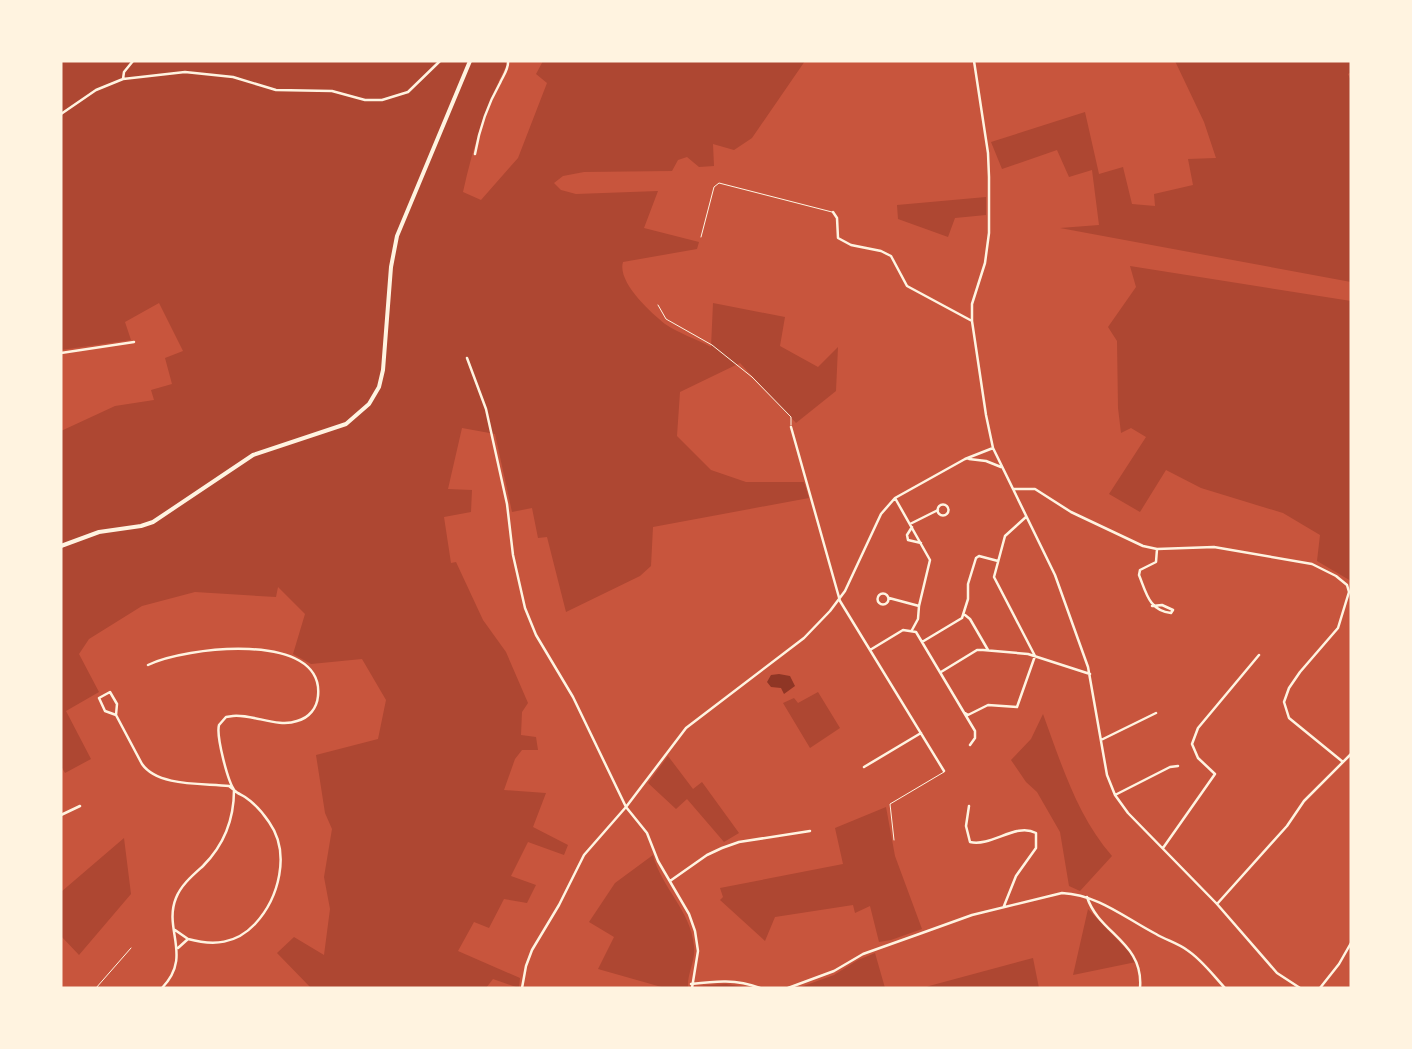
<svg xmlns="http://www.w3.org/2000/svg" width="1412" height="1049" font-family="'PT Sans Narrow',sans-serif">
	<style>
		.green { fill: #ae4732 }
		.water { fill: #8f3625 }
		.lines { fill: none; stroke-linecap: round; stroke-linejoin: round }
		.service { stroke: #fff3e0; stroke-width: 1 }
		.minor { stroke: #fff3e0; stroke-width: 2.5 }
		.secondary { stroke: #fff3e0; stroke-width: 4 }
	</style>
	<rect width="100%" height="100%" fill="#c8553d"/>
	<path class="green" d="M61 61H503L507 64C486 105 473 147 463 192L481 200 518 158 547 83 536 74 543 61H805L752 138 734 150 713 144 714 166 699 167 687 157 678 160 672 171 584 172 563 176 554 183 561 190 576 194 658 191 644 228 699 242 697 249 623 262C617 282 650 312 665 324 678 333 696 339 711 347L713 303 785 317 780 346 818 367 838 347 836 391 796 423 740 363 680 392 677 436 711 470 746 482H804L809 498 653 527 651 566 640 576 566 612 547 537 538 538 532 508 512 512 495 434 462 428 448 489 472 490 471 512 444 517 451 563 456 562 483 620 506 652 528 703 522 712 521 735 536 737 538 750H522L515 759 504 790 546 793 533 827 568 845 564 855 528 842 511 876 536 885 527 903 504 899 489 928 474 922 458 951 520 978 519 988 493 979 486 988H311L277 953 294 937 324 955 330 909 324 877 332 829 325 813 316 755 378 739 386 700 362 659 311 664 293 654 305 614 278 587 276 597 195 592 142 606 89 639 79 654 99 692 66 711 91 759 65 773 61 766V431L115 406 154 400 151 390 172 384 165 358 183 351 159 303 125 322 131 340 61 350Z
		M1175 61H1351V72L1348 74 1351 81V282L1060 228 1099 225 1092 170 1069 177 1057 150 1002 169 991 142 1085 112 1099 174 1123 167 1132 204 1155 206 1154 194 1193 185 1188 159 1216 158 1204 122Z
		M986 197V215L955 218 948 237 898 219 897 205Z
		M1130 266 1351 301V581L1317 561 1320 535 1283 513 1201 488 1166 470 1140 512 1109 494 1146 437 1131 428 1121 433 1118 408 1117 341 1108 327 1136 287Z
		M818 692 840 728 810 748 783 703 794 698 798 703Z
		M1043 714C1061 763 1077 816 1112 856L1080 891 1069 886 1060 832 1037 792 1026 782 1011 760 1031 739Z
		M668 756 693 789 702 782 739 833 724 842 687 799 676 809 648 783Z
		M886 807 895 856 922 929 891 940 879 942 870 906 855 913 853 905 775 917 765 941 720 900 723 897 720 888 843 864 835 828Z
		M124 838 131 894 79 955 61 936V892Z
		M653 855C661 887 691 911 694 946 696 960 687 973 688 988H665L598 969 614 937 589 922 615 883Z
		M1088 909 1132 955 1136 962 1073 975Z
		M875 953 885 988H798L834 975 858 960Z
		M1033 958 1039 988H925L929 986Z
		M726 984 752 988 696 986Z"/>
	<path class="water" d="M779 674 790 676 795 686 784 694 781 688 771 687 767 682 771 675Z"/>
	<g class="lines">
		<path class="service" d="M701 237 714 187 719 183 832 212
			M658 305 666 319 712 345 752 377 791 417V425
			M894 840 890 804 944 772
			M96 988 131 948"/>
		<path class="minor" d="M974 61 988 153 989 177V233L985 263 972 304V321L986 415 993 448 1055 575 1088 667 1107 775 1115 795 1128 813 1217 904 1277 973 1300 988
			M123 79 124 72 133 61
			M61 114 96 90 123 79 185 72 233 77 276 90 332 91 365 100H382L408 92 440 61
			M475 154C479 131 488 104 500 83 503 76 509 69 508 61
			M833 212 837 218 838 238 851 245 881 251 891 256 907 286 972 321
			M61 353 134 342
			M467 358 486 409 507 504 513 555 525 608 536 635 573 697 626 807 647 833 658 861 689 914 695 931 698 951 692 988
			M791 427 840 601 944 771
			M969 459 986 461 1001 467
			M1013 489H1035L1071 512 1143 546 1157 549 1214 547 1312 564 1336 576 1347 585 1349 592 1338 628 1300 672 1289 688 1284 702 1289 718 1343 762
			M895 498 930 560 919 606 918 619 912 630
			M937.5 510a5.5 5.5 0 1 1 11 0a5.5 5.5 0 1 1-11 0Z
			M910 524 938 510
			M912 527 907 535 908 540 921 543
			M877.5 599a5.5 5.5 0 1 1 11 0a5.5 5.5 0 1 1-11 0Z
			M889 598 919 606
			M1152 606 1162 605 1173 610 1171 613C1149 611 1146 592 1139 575L1140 570 1156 562 1157 549
			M965 615 970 619 988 650
			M922 642 962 618 968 599V584L976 558 979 556 998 561
			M870 650 903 630 916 632 975 731V738L970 745
			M148 665C184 647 325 630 318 696 317 708 309 718 297 721 278 728 253 714 233 716L226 717 219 725C216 736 228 783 235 791 237 793 242 795 245 797 254 803 263 813 269 822 291 853 279 898 255 924 236 944 214 946 188 939L178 948
			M941 672 977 650H983L1028 654 1090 674
			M965 713 968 715 988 705 1017 707 1035 656 994 577 1005 536 1026 517
			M116 715 105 711 99 698 110 692 117 704 116 715 142 764C158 787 203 783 229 786L234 790C234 820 224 845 203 866 193 875 181 885 176 898 163 930 193 956 162 988
			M1101 740 1156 713
			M864 767 921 733
			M1115 795 1170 767 1178 766
			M969 806 966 826 970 842C992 847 1016 822 1036 833V848L1016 876 1004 906
			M61 815 80 806
			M1163 848 1215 774 1198 758 1192 744 1198 728 1259 655
			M670 881 707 855 722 848 739 842 810 831
			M1087 897C1099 934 1144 942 1140 988
			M1217 904 1287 826 1304 801 1351 754
			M175 930 188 939
			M691 984C716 981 736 979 760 988
			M522 988 526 966 532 950 559 905 584 855 626 807 686 728 804 638 830 611 845 591 881 514 895 498 965 459 993 448
			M788 988 834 971 863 954 922 933 972 915 1062 893C1099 895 1125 918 1156 934 1166 940 1177 943 1187 950 1201 959 1213 975 1225 988
			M1320 988 1339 964 1351 943"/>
		<path class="secondary" d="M61 546 99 532 141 526 153 522 253 455 346 424 369 404 379 387 383 370 391 267 397 236 470 61"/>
	</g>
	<rect width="1412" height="1049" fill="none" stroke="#fff3e0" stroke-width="125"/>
</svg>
